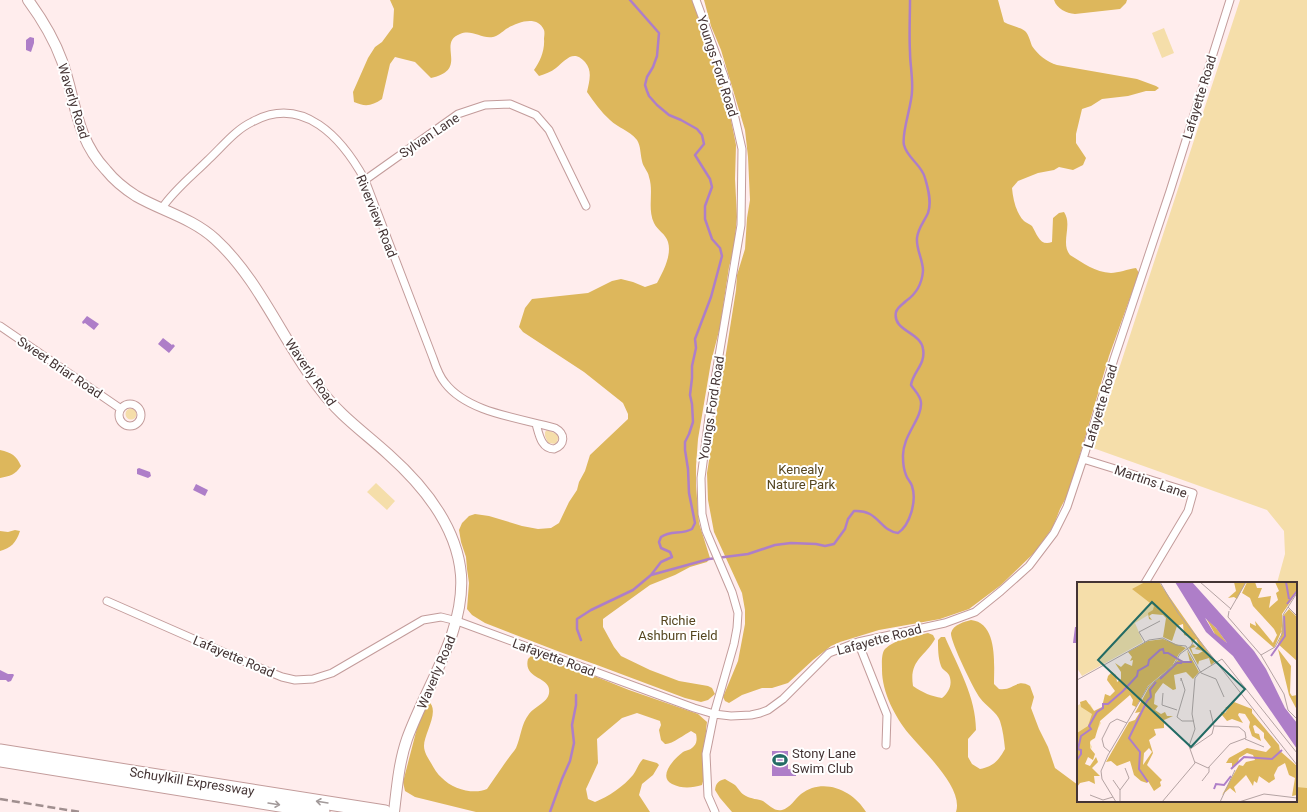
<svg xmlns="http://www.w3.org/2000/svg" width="1307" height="812" font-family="Roboto,sans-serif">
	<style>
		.green { fill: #f5deaa }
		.forest { fill: #ddb75c }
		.water { fill: #ae7ec8 }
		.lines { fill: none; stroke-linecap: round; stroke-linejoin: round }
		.stream { stroke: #ae7ec8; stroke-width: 2.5 }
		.street-casing { stroke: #c39c9b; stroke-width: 9 }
		.secondary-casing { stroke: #c39c9b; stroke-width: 12 }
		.highway-casing { stroke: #c39c9b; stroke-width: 15 }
		.street { stroke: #fff; stroke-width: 7 }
		.secondary { stroke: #fff; stroke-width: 10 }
		.highway { stroke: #fff; stroke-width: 13 }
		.rail { stroke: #a08f8f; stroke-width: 2.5; stroke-dasharray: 8 4; stroke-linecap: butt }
		.oneway { stroke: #a29a9a }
		.labels { text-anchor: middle; stroke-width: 4; stroke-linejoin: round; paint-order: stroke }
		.street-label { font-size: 13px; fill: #443434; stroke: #fff }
		.park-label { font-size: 13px; fill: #564620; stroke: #fff }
		.poi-label { font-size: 13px; fill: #443434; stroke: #fff; text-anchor: start }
		.inset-river { fill: none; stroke: #ae7ec8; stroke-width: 2 }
		.inset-road { fill: none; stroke: #b4a3a3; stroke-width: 1 }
		.view { fill: #226b64; fill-opacity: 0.15; stroke: #226b64; stroke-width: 2 }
		.inset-edge { fill: none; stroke: #443434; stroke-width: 2 }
	</style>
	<rect width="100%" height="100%" fill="#ffeded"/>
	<path class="green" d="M1240 0H1307V812L1296 801V583H1277L1285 554 1284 531 1267 510 1093 448Z
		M1164 28 1174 53 1162 58 1152 33Z
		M125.5 414a5.5 5.5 0 1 1 11 0a5.5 5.5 0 1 1-11 0Z
		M547 430 557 434 559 437 556 444 548 443 545 436V432Z
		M376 483 395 501 387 510 367 492Z"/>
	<path class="forest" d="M390 0H693L700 21 706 45 720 81 730 115 736 145 735 179 737 217 734 249 729 267 720 327 711 362 698 439 696 466V486L699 523 710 558 707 562 690 567 675 575 650 585 607 616 603 619V627L614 647 621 656 650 670 679 681 708 686 712 688 715 694 708 700 701 702 685 698 597 665 560 652 485 623 472 615 467 609 469 583 467 569 466 557 461 542 459 530 462 523 469 516 475 514 489 516 522 526 538 529 551 528 559 523 569 502 577 490 579 482 585 471 590 455 628 419V414L623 403 584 372 523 332 519 327 525 308 532 299 588 293 612 281 621 279 633 282 645 287 657 283C663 272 672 255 668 242 666 234 657 230 654 223 647 208 654 192 649 177 648 171 643 167 642 161 640 153 641 147 637 140 629 130 618 128 610 120 601 112 594 102 587 92 589 82 593 71 585 62 573 49 566 60 556 68 551 72 545 74 539 76L534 70C540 62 545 50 544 39 544 37 545 33 544 30 537 14 516 23 506 29 502 32 498 36 493 37 481 39 472 29 460 34 436 43 470 70 431 78L415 62 395 57 390 64 382 99C372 106 365 107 354 102L353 92 368 58 375 47 382 42 393 27 394 9Z
		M704 0H998L1004 22C1011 26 1020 27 1025 31 1029 35 1030 41 1032 46 1038 55 1047 62 1057 65L1137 79 1156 86 1159 88 1155 91H1146L1128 96 1102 99 1091 106 1082 109 1076 134V143L1086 158 1083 165 1073 170 1059 167 1054 170 1038 173 1018 181 1012 188C1013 199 1016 213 1024 221 1026 223 1030 224 1032 226 1037 234 1040 247 1052 242L1053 218 1059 213 1064 212C1073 225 1060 243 1070 255 1083 263 1095 272 1111 273 1118 273 1128 269 1136 268L1139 273 1109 356 1069 492 1060 509 1053 527 1035 552 1001 585 969 609 940 619 879 630 840 642 831 646 813 660 788 683 772 688H762L742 695 729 703 725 701 723 697 738 661 745 624V610L742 593 714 532 708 500 707 473 736 290 737 275 745 249 747 218 750 200 748 157 745 130 721 50 711 26Z
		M1054 0H1127L1126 3 1120 9 1075 14C1066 13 1057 9 1054 0Z
		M0 450C12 453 16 455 21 466 15 475 10 476 0 478Z
		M15 530 20 531C16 543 11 548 0 551V531L8 532Z
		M971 620C998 623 994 664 994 684L999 689C1014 691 1016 678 1030 686L1034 697 1031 708 1039 729 1048 747 1055 768 1078 785V801H1296V787L1307 788V812H956C964 788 923 751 909 734 895 717 882 692 882 670 882 664 881 654 885 649 895 639 915 636 928 633L933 635 935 639C924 658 909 660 913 686 923 693 931 696 942 698 949 692 953 684 949 675 947 671 942 670 941 666 938 657 938 649 938 640L941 637H945C958 667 976 697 976 730L968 739V757L972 764 980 769C994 766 998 761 1005 749 1004 740 1003 730 1000 721 997 712 986 706 980 698 974 690 950 641 951 633 953 624 965 622 971 620Z
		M537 653 629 690 698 714 707 722C704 741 708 768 702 785 692 788 682 789 672 784 657 776 675 758 683 752 687 750 691 750 694 746 697 743 697 738 696 734L691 731C685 734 671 745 665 744L661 740 659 730 661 725 660 721 637 713 622 718 597 739 598 763 586 789 588 799 595 802C608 797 624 786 633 775 637 770 638 764 643 759L657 763 659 765 653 775 642 784 639 795 650 812H476L415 797 405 791 403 782 422 709 428 701C441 710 424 733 424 746 424 752 428 758 431 763 434 768 437 774 442 778 452 789 474 795 487 789 493 780 499 772 505 763 508 758 513 753 516 748 521 737 521 724 529 714 536 705 551 702 549 689 548 677 523 678 528 659L533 654Z
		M725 779C728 781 732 783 735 785 739 789 741 794 746 796 751 799 758 799 763 801 769 805 775 812 782 810 790 808 795 799 801 794 823 777 853 790 866 812H732L720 798 715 790C716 783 718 781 725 779Z"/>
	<path class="water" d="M30 37 34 38V43L31 52 26 50V40Z
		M87 316 99 324 94 330 85 323 83 324 82 322Z
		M163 338 172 345 173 344 175 346 169 353 158 344Z
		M139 468 150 472 151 476 148 478 137 474V469Z
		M196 484 208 490 205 496 193 490Z
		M1075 627H1078V643H1073Z
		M0 670 8 674H13L14 675 11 681 8 682 6 680H0Z
		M772 751H788V769L796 770V776H772Z"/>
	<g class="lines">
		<path class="stream" d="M651 575 709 559 748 554 775 545 791 543 816 544 825 546 834 544 845 529 848 519 854 511C878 509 880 531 898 533 910 525 917 501 912 486 911 482 907 479 906 475 904 470 903 463 903 457 902 436 922 419 921 403 921 396 915 391 911 385 913 372 926 364 923 349 921 332 892 331 896 312 898 306 902 305 906 301 916 294 922 283 923 271 923 259 916 250 917 238 918 228 924 222 928 213 932 202 928 188 925 178 922 165 907 158 904 145 901 134 912 105 912 91 913 78 910 64 910 52 909 35 910 17 910 0
			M581 640 577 629V619L591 610 633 590 651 575 661 562 672 557 670 552 661 548 659 542 661 537C671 530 681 535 692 529L695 523 689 493 688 469 685 450V442L689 434 693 422 692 404 690 395 692 378V366L696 348 695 339 711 297 722 256 720 248 712 239 705 219V206L712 187 710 179 695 155 704 144 702 135 697 129 681 120 669 115 657 105 649 96 647 91 645 85 647 77 653 67 657 56 659 33 630 0
			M550 812 562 779 570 761 574 743 572 725 576 705V695"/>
		<g class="street-casing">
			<path id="street" d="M696 0 724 76 735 118 742 149 741 225 710 409 701 478 702 514 706 531 732 592 738 613 737 628 734 644 714 714 706 754 708 796 715 812
				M365 180 458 114 485 105 510 104 536 115 549 130 586 206
				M162 208C174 190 193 175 208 160 222 147 235 130 252 122 303 94 342 138 365 180L433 358C436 367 439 376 445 383 468 413 520 418 555 428 566 434 565 445 554 449 541 449 539 434 536 424
				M0 326 121 409
				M119 415a11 11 0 1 1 22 0a11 11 0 1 1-22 0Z
				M1083 459 1193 493 1188 511 1145 583
				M107 601 255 666 282 677 295 680 313 679 332 673 423 620 441 617 457 621 694 708 714 714 731 716 751 715 760 713 768 710 783 699 829 653 858 642 945 623 975 612 1001 591 1029 566 1054 533 1067 507 1083 459 1114 359 1170 191 1230 0
				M858 642 887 715 886 745"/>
		</g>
		<g class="secondary-casing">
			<path id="secondary" d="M28 0C42 19 54 39 62 61 76 100 75 137 106 170 114 180 125 189 136 196 162 211 192 218 215 239 260 280 283 342 320 389 339 415 365 433 388 454 424 486 457 526 461 575 465 632 426 686 407 739 399 762 397 787 394 812"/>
		</g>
		<g class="highway-casing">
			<path id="highway" d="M0 751 385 812
				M0 760 323 812"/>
		</g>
		<use href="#street" class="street"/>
		<use href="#secondary" class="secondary"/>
		<use href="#highway" class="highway"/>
		<path class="rail" d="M0 799 80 812"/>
	</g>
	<defs><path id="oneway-shaft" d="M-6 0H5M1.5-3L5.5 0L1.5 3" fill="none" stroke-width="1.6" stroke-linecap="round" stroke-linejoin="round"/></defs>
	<g class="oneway">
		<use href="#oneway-shaft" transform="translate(322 802) rotate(-171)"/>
		<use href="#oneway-shaft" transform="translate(274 804) rotate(9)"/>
	</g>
	<defs>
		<g id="stadium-bare" transform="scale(1.2)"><path d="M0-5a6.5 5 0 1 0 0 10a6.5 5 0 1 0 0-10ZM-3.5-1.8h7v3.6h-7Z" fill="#226b64" stroke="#fff" stroke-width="2.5" paint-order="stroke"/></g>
	</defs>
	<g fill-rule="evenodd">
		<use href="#stadium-bare" x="780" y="760"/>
	</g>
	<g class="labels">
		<g class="street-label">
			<text transform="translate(718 66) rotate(72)" y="5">Youngs Ford Road</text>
			<text transform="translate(1199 97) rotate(-73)" y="5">Lafayette Road</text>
			<text transform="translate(74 101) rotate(73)" y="5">Waverly Road</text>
			<text transform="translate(429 135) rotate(-34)" y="5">Sylvan Lane</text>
			<text transform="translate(377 216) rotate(68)" y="5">Riverview Road</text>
			<text transform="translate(60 367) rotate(34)" y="5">Sweet Briar Road</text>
			<text transform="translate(311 372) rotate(55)" y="5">Waverly Road</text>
			<text transform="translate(1100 406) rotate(-73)" y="5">Lafayette Road</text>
			<text transform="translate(711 408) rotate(-81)" y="5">Youngs Ford Road</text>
			<text transform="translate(1151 481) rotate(19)" y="5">Martins Lane</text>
			<text transform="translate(879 639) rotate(-15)" y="5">Lafayette Road</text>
			<text transform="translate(234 656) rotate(23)" y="5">Lafayette Road</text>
			<text transform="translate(554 657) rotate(20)" y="5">Lafayette Road</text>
			<text transform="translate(436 672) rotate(-67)" y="5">Waverly Road</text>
			<text transform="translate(192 781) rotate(9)" y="5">Schuylkill Expressway</text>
		</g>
		<g class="park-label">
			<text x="801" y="474">Kenealy<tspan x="801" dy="15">Nature Park</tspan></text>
			<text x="678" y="625">Richie<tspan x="678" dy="15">Ashburn Field</tspan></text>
		</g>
		<g class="poi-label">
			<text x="792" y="758">Stony Lane<tspan x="792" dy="15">Swim Club</tspan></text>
		</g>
	</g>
	<g transform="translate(1077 582)">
		<rect width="220" height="220" fill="#ffeded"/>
		<path d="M0 0H82L93 20 58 41 66 60 5 94 0 86ZM3 122 6 126 13 122 24 141 13 161 15 165 10 175 0 182V124Z" fill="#f5deaa"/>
		<path d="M68 0H82L138 80 134 83 132 76 122 79 121 83 112 66 116 62 119 65 114 66 116 72H121L126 69 118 67 122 63 119 57 115 61 113 55 107 53 106 42 100 44 95 59 86 55 89 36 86 33 75 32 72 34 75 38 72 37 71 31 76 28 77 24 55 7ZM157 0H169L160 17 157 15 151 16 159 9ZM170 0H178L180 6H185L181 16 194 14 192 26 201 18 199 11 202 9 198 0H220V10L205 32V48L197 66 173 45V41L179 44 178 39 196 61 200 53 197 47 176 24 173 16 165 11ZM212 27 220 35V79L201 62 204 54 206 34ZM129 36 140 47 150 61 139 54ZM86 57 109 66 102 72 95 84 71 104 59 125 55 123 56 118 53 113 23 139 18 156 13 159V166L18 172 16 178 11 175 8 182 13 184 19 175 21 180 15 186 23 194H17L18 202 12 199 3 201 0 205V151L11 144 15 132 4 125 3 120 9 118 17 129 25 125 28 112 33 114 38 109 30 98 31 94 35 90 39 93 40 100 44 97V90L38 81 44 85 48 81 55 84 56 78 53 79 55 75 51 70 71 59ZM201 67 214 84 213 111 215 114 220 113V128L212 113ZM110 68 122 90 116 97 109 90 97 93 99 107 96 108 86 101 78 112 77 122 81 124 78 128 84 132 88 130 90 134H96L87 138V146L77 147 79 153 72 158 76 171 70 183 85 198 83 200 84 204 77 209 71 199 70 201 64 199 57 193 53 179 40 184 34 179 29 180 52 140 58 138 63 130 58 131 72 105 101 78 113 80ZM72 166 75 170 66 183 67 171ZM157 120 175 127V131L202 163 203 169 220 184V213L215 214 218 196 212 193 208 181 201 185 197 193 198 197 192 201 182 194 180 201 177 199 176 204 169 193 157 205 159 211 153 206 145 213 162 183 166 184 169 180 178 178 176 173 170 171 162 176 161 180 155 186V181H149L152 176 170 166 189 170 194 165 187 156V151L178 143 176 144 178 151 182 152 184 159 175 154 172 145 173 140 168 132 162 131 161 133 166 141 155 137 150 139 145 133 144 130 148 131 151 127 148 126Z" fill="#ddb75c" fill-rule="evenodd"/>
		<path d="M98 0H115L177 69 189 87 208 126 220 141V167L156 74 129 50ZM128 36 139 46 150 61 137 51Z" fill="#ae7ec8" fill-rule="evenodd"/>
		<path class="inset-river" d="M209 0 212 17M210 22 220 9M194 74 208 54 207 34M83 97 100 81H105M0 178 4 172V168L1 167 4 154 14 147 12 144 20 130 26 126V122H31L46 109 60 94 61 89 71 83 72 78 83 68 86 67 87 71H91L106 80H115M154 187 167 175 195 177 205 168M71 200 62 187 63 170 52 156 70 119 74 115 73 108 79 100M137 207 139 202 147 203 154 194"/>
		<path class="inset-road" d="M83 0 101 31 220 183M123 0 154 27M211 25 220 34M153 28 169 0M152 29 151 35 184 73 207 112 211 128 220 137M68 60 62 50 83 39M184 73 198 65 206 50V33L220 11M0 98 72 58 86 56 99 63 109 64 124 91 139 97 147 115M104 99V96L108 108 100 135 105 139H117M86 111 85 123 100 128M168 157 187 165M113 167 135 152 137 144 133 128M33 170 27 165 25 157 33 141 40 137 50 141M118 180 131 186 153 162 169 156 168 150 162 145 137 144M36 198 43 208M125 199 132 190V185M13 213 26 218 36 215M39 220 25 197 24 189 31 173 71 105 96 84 103 72 114 64 117 58M43 220V208L52 196 48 186M85 220 118 181 112 164 118 147 115 132 118 96 122 91 145 77 220 171M143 220 158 188M162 220 187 212 220 216"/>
		<path class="view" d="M75 20 168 107 114 165 21 78Z"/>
		<rect width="220" height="220" class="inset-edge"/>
	</g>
</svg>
